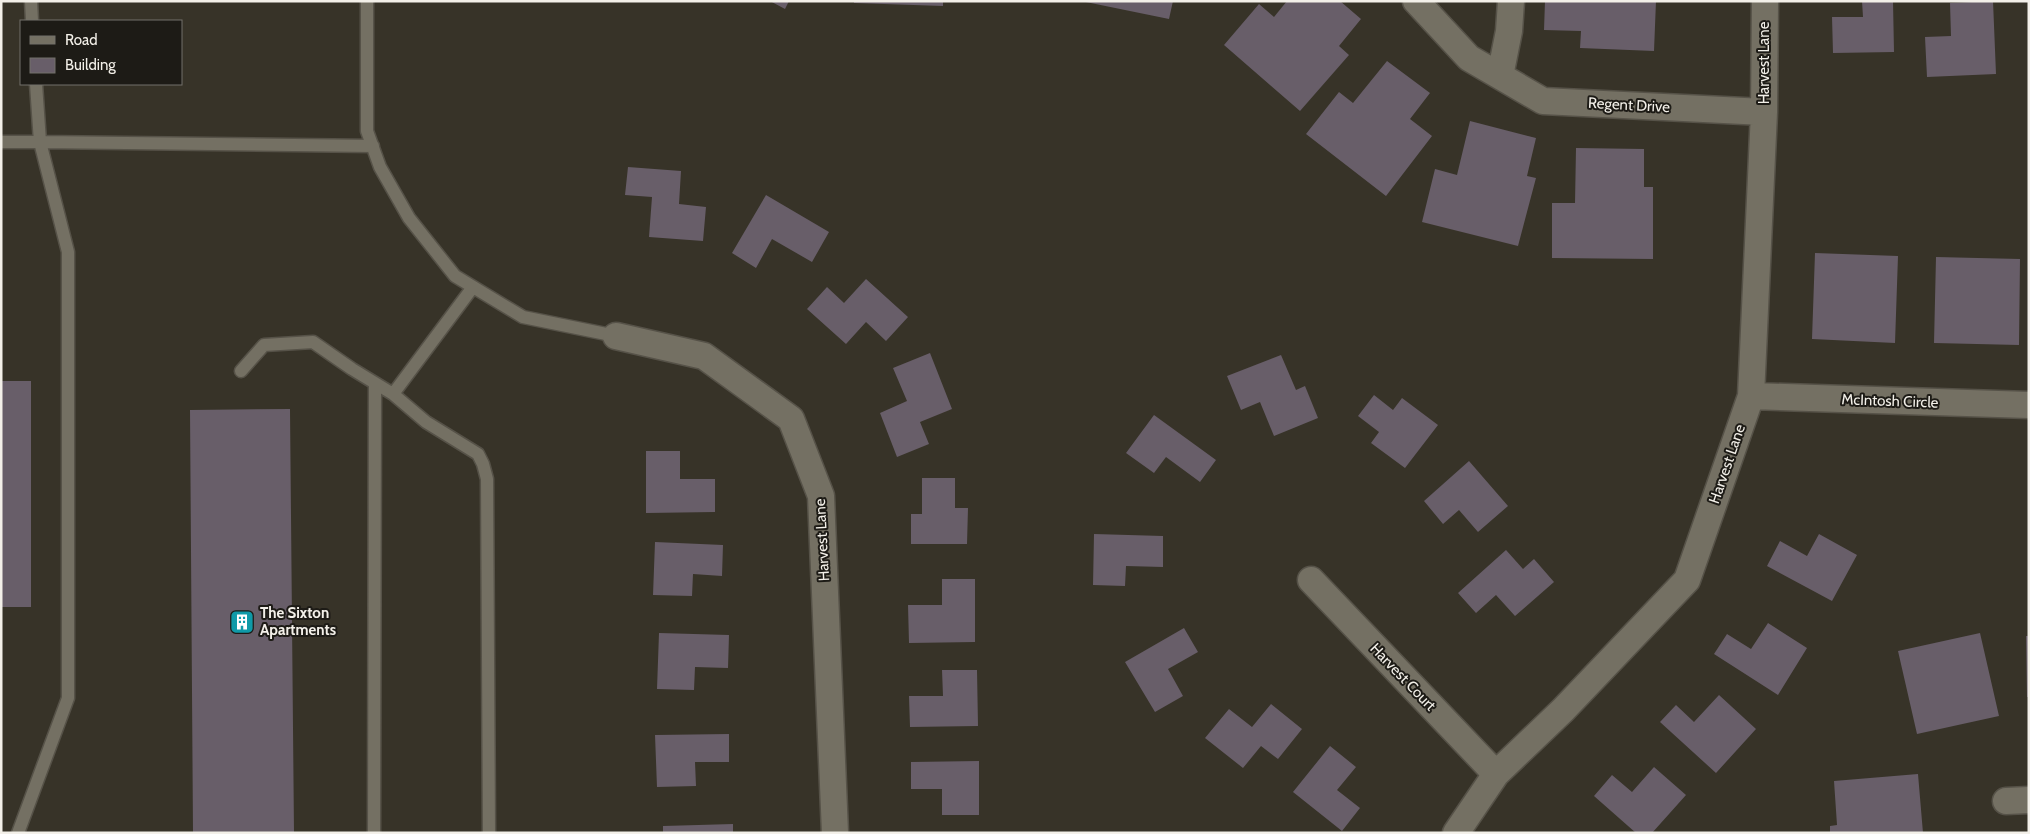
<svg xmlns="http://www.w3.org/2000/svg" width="2030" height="834" font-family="Cabin,sans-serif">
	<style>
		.building { fill: #685e69 }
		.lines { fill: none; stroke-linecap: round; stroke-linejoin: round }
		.service-casing { stroke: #565248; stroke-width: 15 }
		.minor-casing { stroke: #565248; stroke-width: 29 }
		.service { stroke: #747063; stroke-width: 12 }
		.minor { stroke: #747063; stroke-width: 26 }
		.labels { text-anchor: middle; stroke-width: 4; stroke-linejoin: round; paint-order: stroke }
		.street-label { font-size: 15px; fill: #f3f0e9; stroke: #1d1b16 }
		.poi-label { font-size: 15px; font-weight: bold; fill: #f3f0e9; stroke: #1d1b16; text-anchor: start }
	</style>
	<rect width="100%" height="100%" fill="#373328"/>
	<path class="building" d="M770 1H789L785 9Z
		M854 1H943V6L854 3Z
		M1081 1H1173L1169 19Z
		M1287 1H1340L1361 19 1339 46 1349 55 1300 111 1224 45 1259 4 1274 17Z
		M1545 1H1656L1654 51 1580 48 1581 31 1544 30Z
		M1862 1H1893L1894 52 1833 53 1832 17H1863Z
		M1993 1 1996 74 1927 77 1925 37 1951 36 1950 3Z
		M1387 61 1430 93 1410 119 1432 136 1386 196 1306 134 1339 92 1353 103Z
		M1470 121 1536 138 1527 176 1536 178 1518 246 1422 222 1435 169 1457 175Z
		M1576 148 1644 149V187H1653V259L1552 258V203H1575Z
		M628 167 681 171 679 204 706 207 703 241 649 237 652 197 625 195Z
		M766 195 829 232 812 262 772 239 756 268 732 253Z
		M1815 253 1898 256 1895 343 1812 339Z
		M1936 257 2020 259 2019 345 1934 343Z
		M866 279 908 317 886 341 866 322 846 344 807 309 827 287 844 303Z
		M930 353 952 409 920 422 929 444 897 457 880 413 907 401 893 368Z
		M1281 355 1296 390 1305 386 1318 418 1274 436 1260 402 1241 410 1227 376Z
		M1 381H31V607H1Z
		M1374 395 1393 410 1402 398 1438 425 1405 468 1371 443 1379 432 1358 416Z
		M290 409 294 833H193L190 410Z
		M1154 415 1216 460 1200 482 1166 457 1154 473 1126 453Z
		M646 451H680V479H715V512L646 513Z
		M1469 461 1508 506 1478 532 1459 510 1443 524 1424 501Z
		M922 478H955V508H968L967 544H911V514H922Z
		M1094 534 1163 536V567L1126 566 1125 586 1093 585Z
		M1819 534 1857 555 1832 601 1767 566 1780 541 1807 556Z
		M655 542 723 545 722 576 693 574 692 596 653 595Z
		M1506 550 1523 569 1534 559 1554 582 1515 616 1496 595 1476 613 1458 593Z
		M942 579H975V642L909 643 908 605H942Z
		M1768 623 1807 648 1778 695 1714 654 1727 634 1751 649Z
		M1184 628 1198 652 1168 669 1183 696 1155 712 1125 662Z
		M659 633 729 635 728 668 695 667 694 690 657 689Z
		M1980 633 1999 716 1917 734 1898 651Z
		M2026 636H2029V697H2027Z
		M942 670H977L978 726 910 727 909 696H943Z
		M1719 695 1756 729 1716 773 1660 722 1676 705 1694 722Z
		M1271 704 1302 729 1278 759 1261 746 1243 768 1205 738 1229 709 1252 727Z
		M729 734V762H695L696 786 657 787 655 735Z
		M1330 746 1356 767 1337 790 1360 808 1342 831 1293 792Z
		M979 761V815H942V789H911V762Z
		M1654 767 1686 795 1652 833H1636L1594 796 1612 775 1632 792Z
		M1918 774 1923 833H1830V826L1837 825 1834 781Z
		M733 824V833H663V826Z"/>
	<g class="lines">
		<g class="service-casing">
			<path id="service" d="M31 1 32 21
				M367 1V131L380 167 409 218 455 276 523 317 616 336
				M36 84 40 142 373 146
				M1 142H40L68 252V698L18 833
				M473 287 393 394 426 422 478 454 483 464 487 479 489 833
				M241 371 264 345 313 342 352 369 393 394
				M374 833 375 383"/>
		</g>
		<g class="minor-casing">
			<path id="minor" d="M1416 1 1469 58 1543 101 1764 112
				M1500 76 1509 31 1511 1
				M616 336 704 356 791 419 821 496 835 833
				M1751 396 2029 405
				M1311 580 1496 774
				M2006 801 2029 800
				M1456 833 1496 774 1563 710 1687 580 1751 396 1764 112 1765 1"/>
		</g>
		<use href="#service" class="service"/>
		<use href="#minor" class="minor"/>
	</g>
	<defs>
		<g id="building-square" transform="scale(1.25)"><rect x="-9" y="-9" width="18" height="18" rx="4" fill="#0f9aa8" stroke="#1d1b16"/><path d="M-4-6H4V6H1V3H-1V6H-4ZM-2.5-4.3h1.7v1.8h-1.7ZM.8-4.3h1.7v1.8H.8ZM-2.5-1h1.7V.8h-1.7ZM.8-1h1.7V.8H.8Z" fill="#fff"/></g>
	</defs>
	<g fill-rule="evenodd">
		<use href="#building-square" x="242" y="622"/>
	</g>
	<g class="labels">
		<g class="street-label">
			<text transform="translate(1764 63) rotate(-90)" y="5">Harvest Lane</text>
			<text transform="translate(1629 105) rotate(3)" y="5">Regent Drive</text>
			<text transform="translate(1890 401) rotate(2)" y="5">McIntosh Circle</text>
			<text transform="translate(1727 464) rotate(-71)" y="5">Harvest Lane</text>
			<text transform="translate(822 540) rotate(-93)" y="5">Harvest Lane</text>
			<text transform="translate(1403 677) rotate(46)" y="5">Harvest Court</text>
		</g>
		<g class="poi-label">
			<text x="260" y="618">The Sixton<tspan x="260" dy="17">Apartments</tspan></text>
		</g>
	</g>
	<rect width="2030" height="834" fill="none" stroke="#f3f0e9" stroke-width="5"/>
	<rect x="20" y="20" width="162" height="65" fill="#1d1b16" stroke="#73706a"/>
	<rect x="30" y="36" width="25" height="8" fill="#747063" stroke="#73706a"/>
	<text x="65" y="45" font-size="15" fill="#f3f0e9">Road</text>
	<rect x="30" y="58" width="25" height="15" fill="#685e69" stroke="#73706a"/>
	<text x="65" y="70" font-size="15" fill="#f3f0e9">Building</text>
</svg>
